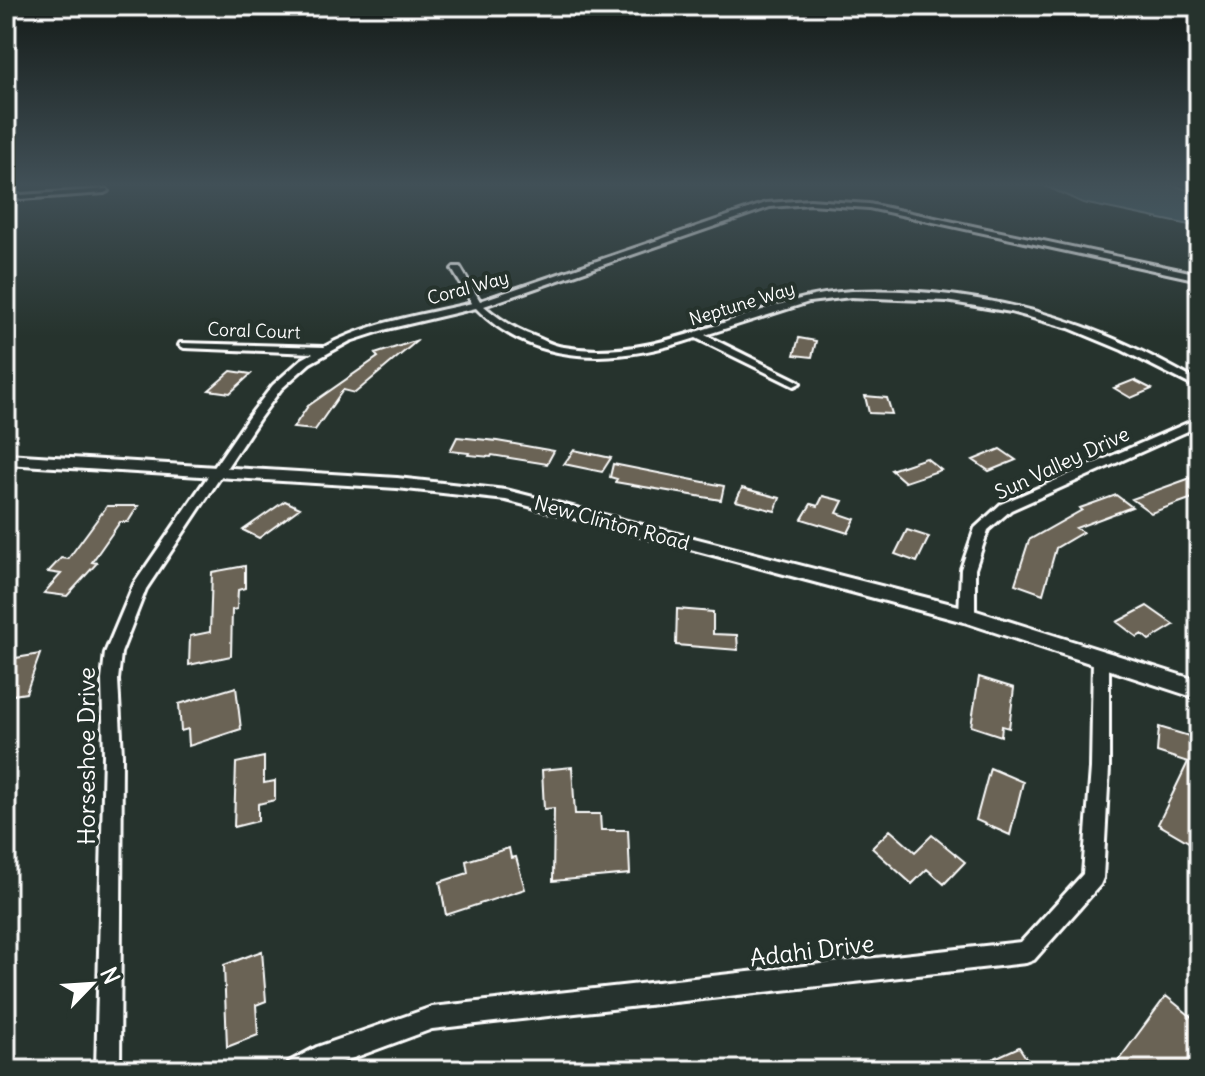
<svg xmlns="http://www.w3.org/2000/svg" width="1205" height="1076" font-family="Delius,sans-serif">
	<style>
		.water { fill: #4c6872; stroke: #94a4aa; stroke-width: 2 }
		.building { fill: #6b6354; stroke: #fff; stroke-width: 2 }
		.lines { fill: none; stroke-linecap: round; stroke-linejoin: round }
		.minor-casing { stroke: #fff; stroke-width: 6 }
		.tertiary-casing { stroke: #fff; stroke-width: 6 }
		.minor { fill: #26332d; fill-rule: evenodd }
		.tertiary { fill: #26332d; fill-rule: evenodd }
		.labels { text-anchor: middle; stroke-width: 8; stroke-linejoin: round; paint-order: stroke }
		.far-street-label { font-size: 18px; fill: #fff; stroke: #26332d }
		.street-label { font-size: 20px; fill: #fff; stroke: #26332d }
		.near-street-label { font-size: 24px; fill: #fff; stroke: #26332d }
	</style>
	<rect width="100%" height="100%" fill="#26332d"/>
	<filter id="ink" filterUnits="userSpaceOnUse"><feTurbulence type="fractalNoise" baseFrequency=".0125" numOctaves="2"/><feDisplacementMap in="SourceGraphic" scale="16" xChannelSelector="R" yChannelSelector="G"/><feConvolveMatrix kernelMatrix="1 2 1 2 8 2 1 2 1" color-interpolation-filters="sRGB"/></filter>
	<g filter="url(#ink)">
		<path class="water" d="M1043 185H1173L1199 194V227L1083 203Z"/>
		<path class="building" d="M799 338 816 341 812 357 794 355Z
			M418 340 355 393 343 390 315 430 293 428 308 406 378 357 375 354Z
			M231 371 251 374 230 393 209 390Z
			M1134 380 1152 389 1131 398 1114 388Z
			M865 396 887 398 892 414 869 413Z
			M457 437 497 441 554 451 547 464 492 455 491 457 468 455 469 453 450 451Z
			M1000 449 1016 460 989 471 973 460Z
			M574 450 611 458 602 472 564 464Z
			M926 458 941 470 905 482 891 470Z
			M613 464 724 486 721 500 615 482 617 479 610 477Z
			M1199 475V496L1187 500 1151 513 1132 499Z
			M742 488 780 498 775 511 736 501Z
			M1116 495 1132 507 1076 528 1083 532 1056 548 1043 594 1015 584 1029 540 1082 510 1080 508Z
			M823 496 843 501 837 513 855 519 848 533 802 519 811 504 818 506Z
			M285 501 300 508 259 538 243 530Z
			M107 506H138L128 522H120L92 562 97 563 67 596 44 593 61 574 48 572 61 558 68 559Z
			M907 530 929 537 917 562 895 554Z
			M245 566V588L238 590 237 609 232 610 231 656 189 665 190 636 210 632 212 572Z
			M1147 606 1174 625 1149 640 1142 634 1137 637 1117 622Z
			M677 609 713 612V634L737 635 738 650 676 645Z
			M40 654 26 693 6 696V669L10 659Z
			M979 677 1014 688 1009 728 1002 726 1001 736 971 726Z
			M236 687 241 729 189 746 188 729 181 731 179 704Z
			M1159 727 1199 739V848L1158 824 1188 762 1157 752Z
			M264 757V783L275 781V800L258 804V821L234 827 236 763Z
			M572 767 575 814H600L601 830H628L630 874 553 881 554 808 544 809 542 770Z
			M990 768 1023 782 1010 835 976 820Z
			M890 830 915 852 932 835 965 862 944 884 927 869 912 884 872 848Z
			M509 848 511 858 516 857 525 889 446 915 440 882 468 873 466 861Z
			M262 951 266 1001 256 1005 258 1035 227 1047 224 965Z
			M1166 996 1199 1023V1060L1193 1070H1128L1118 1061Z
			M1019 1047 1034 1070H968Z"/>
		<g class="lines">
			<g class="minor-casing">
				<path id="minor" d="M107 189 108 191 104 193 6 200V196Z
					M810 200 869 204 1199 274V280L869 208 810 204 770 207 484 306C500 320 516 330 536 337 545 341 554 346 564 347 664 365 754 296 852 291 937 287 1028 303 1107 336 1139 349 1169 365 1199 382V389L1122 350 1069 328 1011 312 946 301 851 297 809 302 705 335 798 381 800 383 794 386 696 338C622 363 535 369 476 308L387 329 350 341 310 363 281 389 259 419 146 589 121 653 118 680 122 755 120 1070H96L104 755 102 680 105 653 134 584 250 415 273 385 302 359 313 353 184 348 179 345 180 343 324 347C369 322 422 315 472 303L452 269 454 267H460L480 301 766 203Z
					M1199 418V426L1011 510 988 530 975 569V615L972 619H962L959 615 961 569 975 528 1001 504Z
					M1101 653 1107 655 1109 659V768L1103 878 1100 885 1034 960 1026 963 432 1029 321 1070H285L289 1062 317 1047 432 1007 1021 942 1083 874 1091 768 1093 659 1095 655Z"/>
			</g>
			<g class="tertiary-casing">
				<path id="tertiary" d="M6 454 397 478 506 490 967 608 1199 681V699L964 622 506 500 397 488 6 464Z"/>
			</g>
			<use href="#minor" class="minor"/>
			<use href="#tertiary" class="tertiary"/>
		</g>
	</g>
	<linearGradient id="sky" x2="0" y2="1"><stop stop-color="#151c19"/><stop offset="0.55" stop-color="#415057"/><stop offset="1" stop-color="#415057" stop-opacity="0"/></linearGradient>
	<rect width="1205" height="336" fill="url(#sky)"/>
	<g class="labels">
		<g class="far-street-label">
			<text transform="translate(468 288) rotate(-15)" y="6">Coral Way</text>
			<text transform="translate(742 304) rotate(-17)" y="6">Neptune Way</text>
			<text transform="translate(254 331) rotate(2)" y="6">Coral Court</text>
		</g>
		<g class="street-label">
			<text transform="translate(1062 463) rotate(-25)" y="7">Sun Valley Drive</text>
			<text transform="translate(612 523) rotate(15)" y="7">New Clinton Road</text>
		</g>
		<g class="near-street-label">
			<text transform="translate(87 756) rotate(-90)" y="8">Horseshoe Drive</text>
			<text transform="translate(812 951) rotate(-7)" y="8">Adahi Drive</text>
		</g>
	</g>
	<rect width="1205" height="1076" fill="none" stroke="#26332d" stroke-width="32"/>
	<rect x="16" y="16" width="1173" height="1044" fill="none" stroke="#fff" stroke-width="3" filter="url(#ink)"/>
	<g transform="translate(92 984) rotate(65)" stroke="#26332d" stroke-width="6" paint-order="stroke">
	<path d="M0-6L14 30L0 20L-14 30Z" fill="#ffffff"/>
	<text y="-12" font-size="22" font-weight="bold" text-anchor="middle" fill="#ffffff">N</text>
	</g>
</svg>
